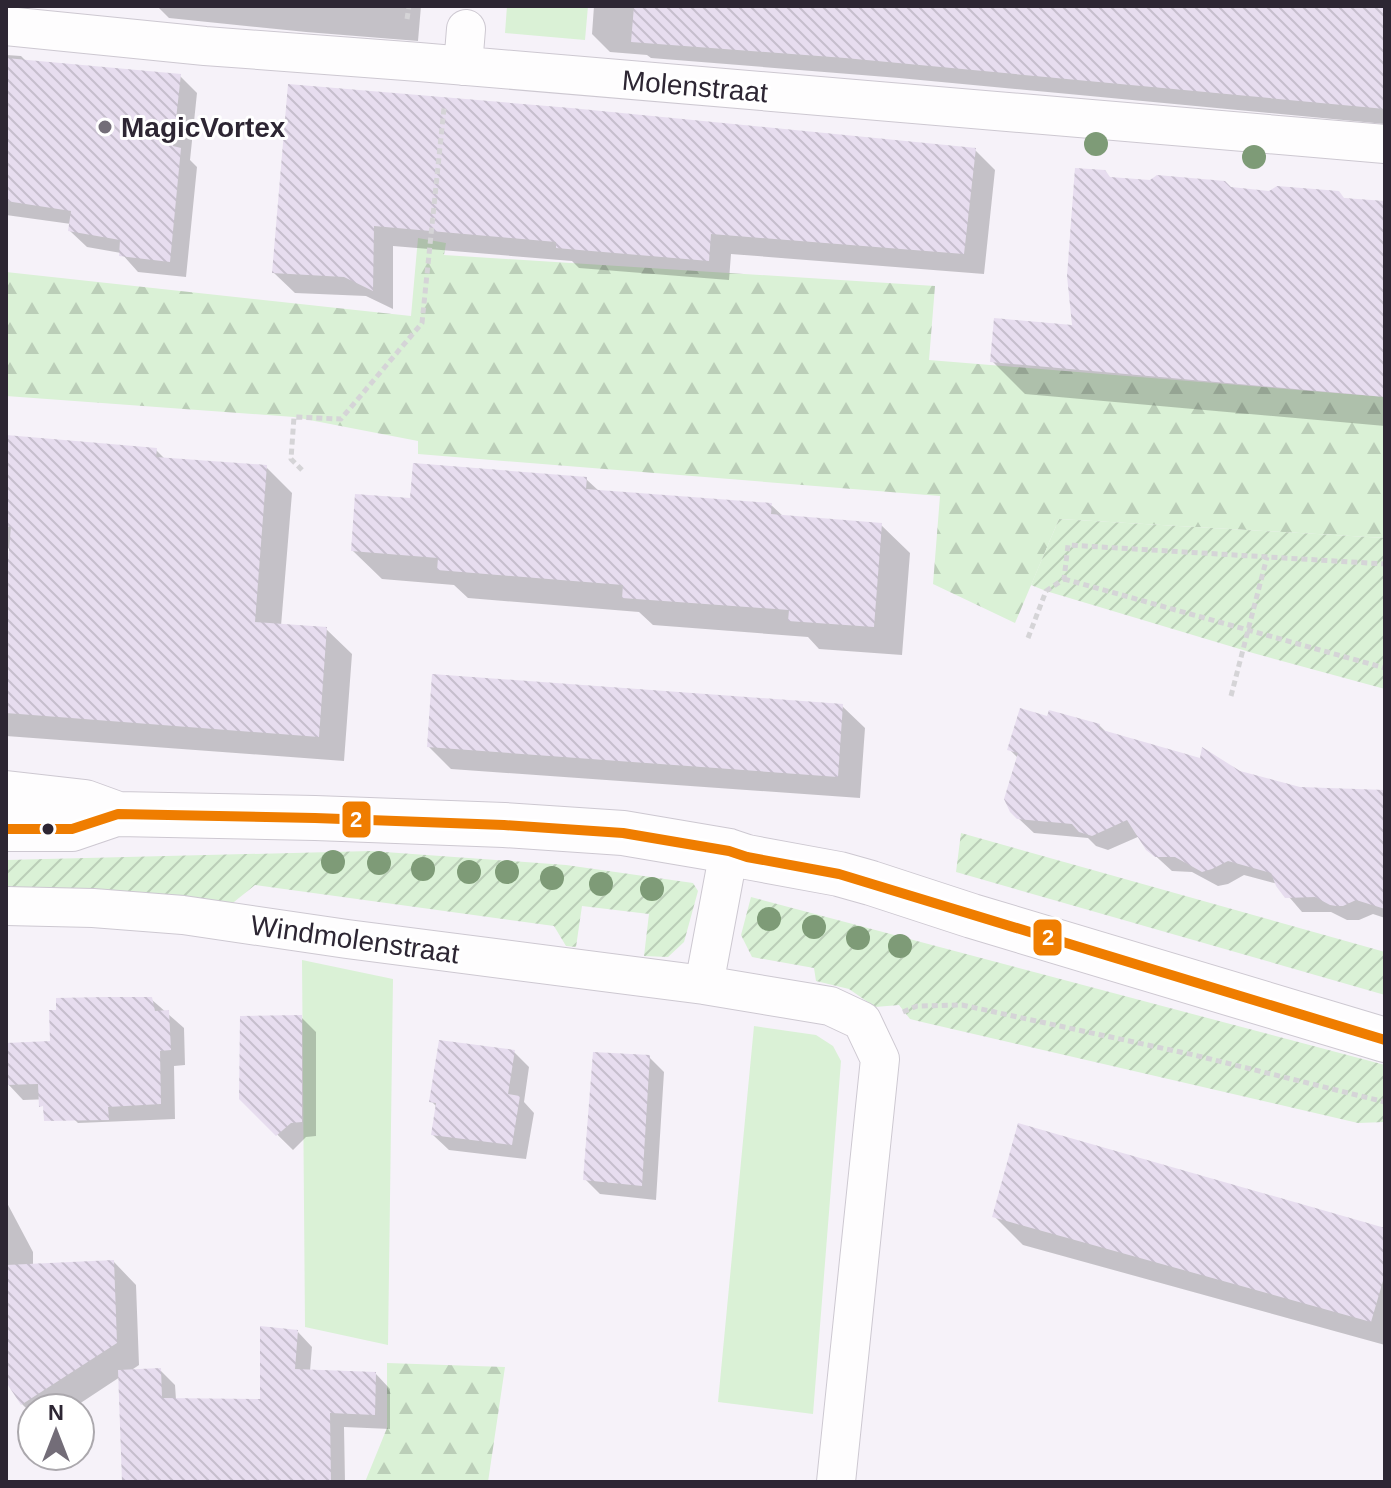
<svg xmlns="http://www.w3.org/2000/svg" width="1391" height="1488" font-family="Arial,sans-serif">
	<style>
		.grass { fill: #daf1d6 }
		.forest { fill: url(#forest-firs) }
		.garden { fill: url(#garden-furrows) }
		.shadow { fill: #0003 }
		.building { fill: url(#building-back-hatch) }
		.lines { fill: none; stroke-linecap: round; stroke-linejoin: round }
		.minor-casing { stroke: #cdc8d1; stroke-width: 40 }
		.tertiary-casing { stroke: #cdc8d1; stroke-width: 46 }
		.path { stroke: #d5d4d7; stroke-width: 5; stroke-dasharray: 6 4; stroke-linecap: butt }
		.minor { stroke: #fefdfe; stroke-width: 38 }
		.tertiary { stroke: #fefdfe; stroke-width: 44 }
		.bus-1-casing { stroke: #fff; stroke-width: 16 }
		.bus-1 { stroke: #ef7d00; stroke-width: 10 }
		.tree { fill: #7e9b77 }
		.poi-dot { fill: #736d78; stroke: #fff; stroke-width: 3 }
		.bus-dot { fill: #2d2633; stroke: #fff; stroke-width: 3 }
		.labels { text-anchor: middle; stroke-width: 6; stroke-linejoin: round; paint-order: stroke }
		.street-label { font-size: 28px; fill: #2d2633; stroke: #fff }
		.poi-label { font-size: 28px; font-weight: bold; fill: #2d2633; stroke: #fff; text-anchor: start }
		.line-badge { stroke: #fff; stroke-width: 3 }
		.badge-label { font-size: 22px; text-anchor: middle; font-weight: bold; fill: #fff }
	</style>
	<defs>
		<pattern id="forest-firs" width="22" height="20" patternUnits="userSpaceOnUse" patternTransform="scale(2)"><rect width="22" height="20" fill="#daf1d6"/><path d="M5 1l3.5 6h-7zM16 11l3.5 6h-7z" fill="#bbceb8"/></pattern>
		<pattern id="garden-furrows" width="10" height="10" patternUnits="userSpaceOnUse" patternTransform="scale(2)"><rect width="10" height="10" fill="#daf1d6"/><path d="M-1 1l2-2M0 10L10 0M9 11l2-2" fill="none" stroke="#bbceb8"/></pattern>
		<pattern id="building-back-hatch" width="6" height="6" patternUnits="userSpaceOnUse" patternTransform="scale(2)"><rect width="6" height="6" fill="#e7ddef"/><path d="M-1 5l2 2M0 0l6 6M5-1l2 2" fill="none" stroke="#c6becd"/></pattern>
	</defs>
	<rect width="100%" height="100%" fill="#f6f2f9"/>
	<path class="grass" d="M507 6H588L585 40 505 33Z
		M302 960 393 979 388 1345 305 1327Z
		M754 1026 816 1035 833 1046 841 1061 813 1414 718 1402Z"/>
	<path class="forest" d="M418 238 446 243 444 255 935 286 929 360 1385 397V538L1059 519 1015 623 933 584 940 496 418 454V441L294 417 6 396V272L411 316Z
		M387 1363 505 1367 488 1482H365L387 1428Z"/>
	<path class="garden" d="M1059 519 1385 538V689L1253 653 1046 591 1031 585Z
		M961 833 1385 952V995L956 872Z
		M371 851 566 865 693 883 698 891 684 942 668 957 644 956 649 914 582 906 576 947 566 946 554 926 255 885 229 906 6 888V860Z
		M751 897 1385 1065V1122L1358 1123 922 1022 910 1019 899 1005 875 1007 849 989 816 981 814 968 752 957 741 935Z"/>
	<path class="shadow" d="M157 6H421L418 41 306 32 169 18Z
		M594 6H1385V124L899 78 651 58 647 55 610 52 592 34Z
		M6 55 21 56 26 61 180 76 197 93 190 160 197 167 186 277 138 272 121 253 87 247 70 231 71 224 6 215Z
		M290 86 975 150 995 170 984 274 731 254 729 280 579 268 572 261 393 246V309L366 296 295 293 274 273Z
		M1111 179 1385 202V426L1025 394 992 361 1074 327Z
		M6 437 156 450 165 459 266 467 292 493 281 626 326 629 352 654 344 761 6 736V605L11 549 6 548Z
		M586 479 600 492 771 505 784 517 881 525 910 553 902 655 819 649 808 637 653 625 639 612 468 598 454 585 382 579 353 551 411 500Z
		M842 706 865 728 860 798 451 769 429 747Z
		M1048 719 1099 725 1108 734 1385 814V918L1373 914 1359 920H1347L1331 912H1302L1278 884 1244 875 1228 884 1218 886 1192 872 1172 871 1148 849 1140 836 1108 850 1096 846 1088 838 1034 833 1018 818V758L1009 749Z
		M151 999 184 1028 185 1065 174 1066 175 1119 78 1123 64 1109 80 1098 23 1100 8 1084 52 1043Z
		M301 1017 316 1032V1136L306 1137 293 1150 241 1099Z
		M514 1052 529 1067 524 1102 534 1113 526 1159 449 1150 433 1135 437 1107 431 1101Z
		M649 1057 664 1072 656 1200 600 1194 585 1179Z
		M6 1201 33 1252V1269L114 1262 136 1285 139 1365 130 1371 160 1370 175 1385 176 1400 262 1401 298 1332 312 1347 310 1371 376 1374 390 1389V1429L344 1427 345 1482H124L120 1377 73 1408H32V1414L22 1404 6 1378Z
		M994 1216 1385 1230V1345L1023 1245Z"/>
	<path class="building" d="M634 6H1385V109L845 58 631 42Z
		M6 58 181 74 173 146 181 148 170 262 119 256 120 240 68 231 71 211 6 201Z
		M288 84 571 108 976 148 964 254 711 234 709 261 556 248V242L374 226 373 291 344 277 272 273Z
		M1075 168 1105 170 1110 177 1150 180 1157 175 1225 181 1231 187 1269 191 1277 186 1339 191 1344 198 1385 201V397L990 362 994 318 1072 325 1067 276Z
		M6 435 157 448 156 457 267 465 255 622 327 627 319 737 6 713V583L11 527 6 526Z
		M413 463 587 477 586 489 772 503 771 514 882 523 874 627 788 621 789 610 622 598 623 585 437 570 438 558 351 551 355 494 410 498Z
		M432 674 843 704 838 777 427 747Z
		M1020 708 1047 716 1049 710 1100 724 1099 729 1200 758 1202 747 1240 771 1300 787 1385 790V909L1356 900 1343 906H1336L1330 905 1315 897 1285 898 1276 886 1271 873 1228 861 1212 869 1202 872 1175 857H1155L1146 850 1127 820 1092 836 1079 832 1072 824 1017 819 1010 812 1004 799 1018 753 1007 750Z
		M104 997H152L155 1011 169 1010 171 1050 160 1051 161 1104 108 1107 109 1120 44 1121 43 1106 39 1107 38 1084 6 1085V1043L50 1041 49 1010H56V998Z
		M302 1015V1122L291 1123 276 1136 239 1099 240 1016Z
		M439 1040 515 1050 508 1094 520 1096 512 1145 431 1135 436 1103 429 1102Z
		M593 1052 650 1055 642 1186 583 1180Z
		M1018 1123 1385 1228V1274L1371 1322 992 1217Z
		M114 1260 117 1343 21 1405 6 1382V1265Z
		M260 1326 298 1330 295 1369 376 1372 375 1415 330 1413 331 1482H122L118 1370 161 1368 162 1398 260 1399Z"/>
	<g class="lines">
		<g class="minor-casing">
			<path id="minor" d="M6 26 205 46 419 62 1385 144
				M463 66 466 29
				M6 906 93 908 183 915 347 939 704 985 830 1006 862 1021 880 1059 836 1482
				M704 985 729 851"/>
		</g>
		<g class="tertiary-casing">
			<path id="tertiary" d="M6 793 85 802 118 814 315 818 504 825 623 833 729 851 747 857 839 874 871 883 972 916 1385 1040
				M6 829H72L116 814"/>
		</g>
		<path class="path" d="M407 19 409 6
			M302 470 291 459 294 417 341 419 422 323 444 108
			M1064 579 1385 668
			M1028 638 1046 591 1064 579 1068 545 1385 564
			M1231 696 1267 557
			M903 1012 917 1006 962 1005 1194 1055 1385 1102"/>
		<use href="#minor" class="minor"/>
		<use href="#tertiary" class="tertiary"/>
		<g class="bus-1-casing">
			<path id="bus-1" d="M6 829H72L118 814 315 818 504 825 623 833 729 851 747 857 839 874 1385 1040"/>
		</g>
		<use href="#bus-1" class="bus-1"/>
	</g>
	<g class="tree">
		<circle cx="1096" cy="144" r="12"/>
		<circle cx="1254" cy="157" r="12"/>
		<circle cx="333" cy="862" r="12"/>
		<circle cx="379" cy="863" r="12"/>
		<circle cx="423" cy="869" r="12"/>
		<circle cx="469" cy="872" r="12"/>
		<circle cx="507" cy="872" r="12"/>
		<circle cx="552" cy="878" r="12"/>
		<circle cx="601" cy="884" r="12"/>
		<circle cx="652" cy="889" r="12"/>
		<circle cx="769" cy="919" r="12"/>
		<circle cx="814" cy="927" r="12"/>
		<circle cx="858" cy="938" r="12"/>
		<circle cx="900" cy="946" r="12"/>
	</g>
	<circle class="poi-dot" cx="105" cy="127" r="8"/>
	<circle class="bus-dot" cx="48" cy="829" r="7"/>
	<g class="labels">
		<g class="street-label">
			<text transform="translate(695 86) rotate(5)" y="10">Molenstraat</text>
			<text transform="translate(355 939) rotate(8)" y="10">Windmolenstraat</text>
		</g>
		<g class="poi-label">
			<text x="121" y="137">MagicVortex</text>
		</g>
	</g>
	<g class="line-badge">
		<rect x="341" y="800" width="31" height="39" rx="8" fill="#ef7d00"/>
		<rect x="1032" y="918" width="31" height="39" rx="8" fill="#ef7d00"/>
	</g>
	<g class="badge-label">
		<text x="356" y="827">2</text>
		<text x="1048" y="945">2</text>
	</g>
	<rect width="1391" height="1488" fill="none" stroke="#2d2633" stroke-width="16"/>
	<g transform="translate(56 1432)"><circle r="38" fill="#ffffff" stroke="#aba8ad" stroke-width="2"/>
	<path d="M0-6L14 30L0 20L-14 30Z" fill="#736d78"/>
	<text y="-12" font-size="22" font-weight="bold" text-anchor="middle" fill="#2d2633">N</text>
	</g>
</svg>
